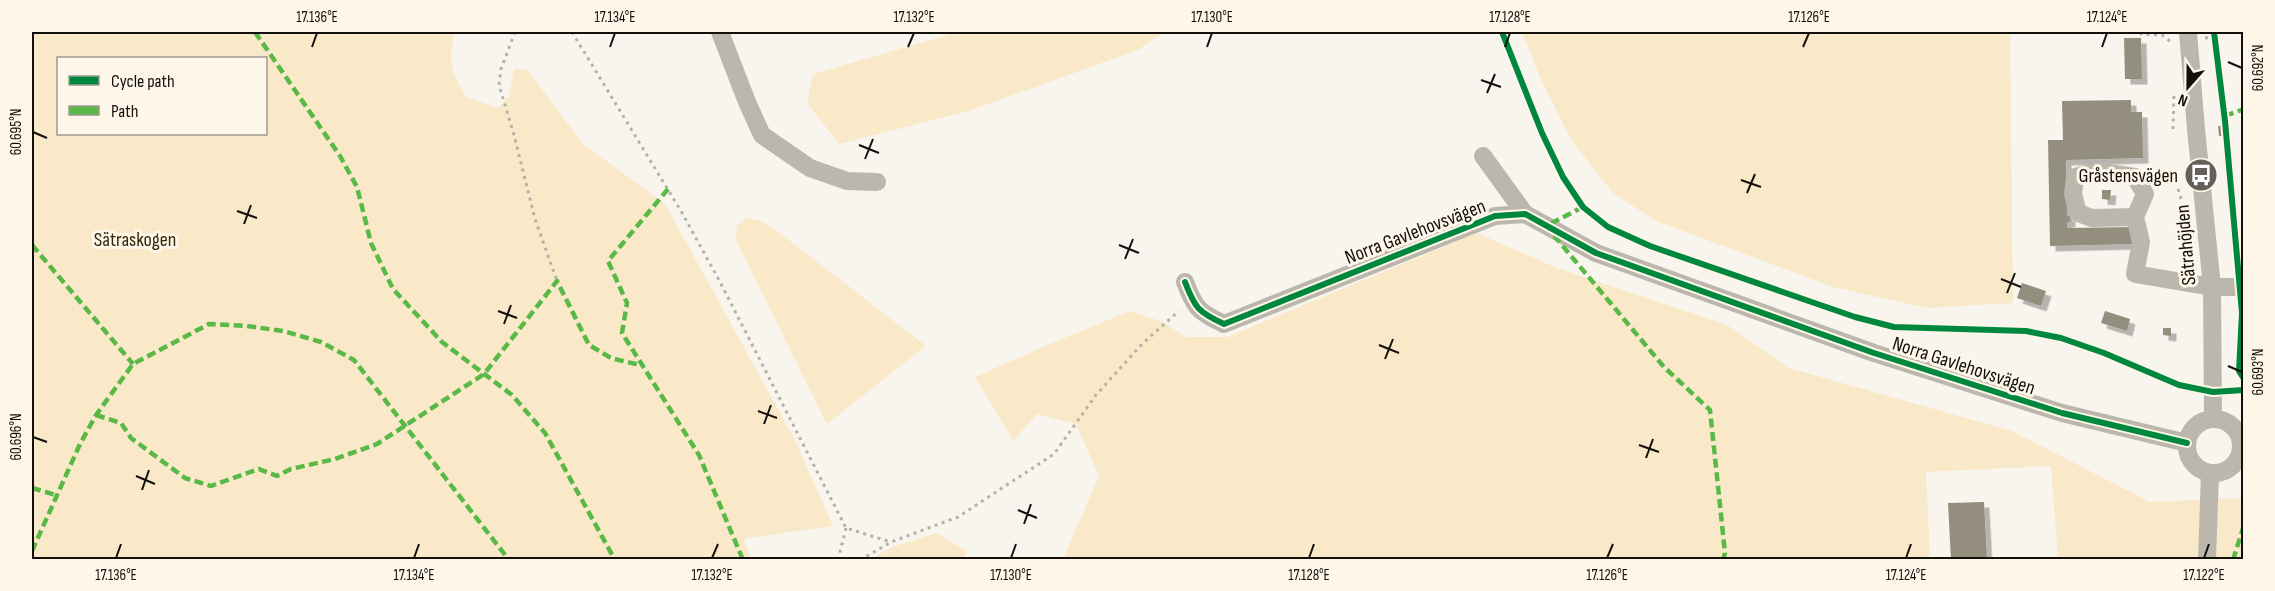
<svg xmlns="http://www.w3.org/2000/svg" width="2275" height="591" font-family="'Sofia Sans Condensed',sans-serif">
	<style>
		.green { fill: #f9e9c8; fill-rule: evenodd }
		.building { fill: #948e7e; filter: url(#shadow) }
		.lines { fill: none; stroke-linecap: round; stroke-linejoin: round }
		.path { stroke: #b5b1a9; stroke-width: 3; stroke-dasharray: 3 4.5; stroke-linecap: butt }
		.minor { stroke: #bcb7ad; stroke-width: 18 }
		.quiet { stroke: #58b947; stroke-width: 4.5; stroke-dasharray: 9 4.5; stroke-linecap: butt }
		.cycleway-casing { stroke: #fdf6e9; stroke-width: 10 }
		.cycleway { stroke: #00873e; stroke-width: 6 }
		.ticks { fill: none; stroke: #13100c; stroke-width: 2 }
		.labels { text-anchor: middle; stroke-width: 6; stroke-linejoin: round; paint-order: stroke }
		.poi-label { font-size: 20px; fill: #13100c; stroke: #fdf6e9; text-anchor: end }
		.street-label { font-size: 20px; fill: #13100c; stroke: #fdf6e9 }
		.park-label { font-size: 20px; fill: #362805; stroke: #fdf6e9 }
		.neatline { fill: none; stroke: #13100c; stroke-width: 2 }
		.ticks-label { font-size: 15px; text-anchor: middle; fill: #13100c }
	</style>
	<defs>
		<filter id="shadow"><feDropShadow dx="5.5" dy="5.5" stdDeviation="0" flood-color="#0004"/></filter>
	</defs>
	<rect width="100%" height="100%" fill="#f8f5ee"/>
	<path class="green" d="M32 32H455C448 63 450 69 466 97L498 108 509 96 514 69 528 70 582 143 665 204 796 442 833 526 744 539 751 560 32 559ZM266 58V134H58V58Z
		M958 32H1164L1138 50 969 111 839 144 807 103 813 74Z
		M1522 32H2010L2013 303 1927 308 1833 287 1656 221 1613 193 1571 140 1541 80Z
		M746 218 761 221 776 230 926 346 827 424 736 241 737 226Z
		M1477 233 1557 268 1727 325 1789 368 2012 431 2150 502 2243 498V559H2058L2051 466 1926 472 1930 559H1063L1099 476 1076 424 1037 414 1013 441 975 377 1059 340 1130 311 1163 322 1186 337H1227Z
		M936 533 967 551 963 559H871L892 547Z"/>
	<path class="building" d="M2124 38H2141L2142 79H2125Z
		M2131 100V112H2142L2143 158 2066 160 2067 216H2070V222H2067V228L2134 227V244L2050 246 2048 140H2063L2062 101Z
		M2218 126H2222L2223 136H2219Z
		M2102 190H2111L2110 200 2102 199Z
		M2022 283 2046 291 2041 306 2017 298Z
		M2105 311 2130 319 2127 331 2101 323Z
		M2163 328H2171V336L2163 335Z
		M1984 502 1987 560H1951L1948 503Z"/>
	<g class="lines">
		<path class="path" d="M515 32 501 69 499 85 514 135 535 219 557 281
			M572 32 681 211 719 280 846 528 891 542
			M1214 32 1215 33
			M2141 32V34L2162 35 2171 42
			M2205 38 2215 37
			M2173 129 2174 92
			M2178 189 2186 215
			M838 560 846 528
			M860 560 891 542 958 517 1054 454 1096 395 1142 344 1179 311"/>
		<path class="minor" d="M720 32 747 102 762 135 810 168 847 181 877 182
			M2188 32 2196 129 2212 287 2213 419
			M1483 156 1525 214
			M2135 217 2145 194 2135 177 2095 171 2075 177 2073 194 2078 213 2092 218 2135 217 2141 242 2135 274 2212 287H2244
			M1185 282C1195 308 1198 312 1224 324L1495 216 1525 214 1596 253 1874 353 2062 413 2187 443
			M2187 446a27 27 0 1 1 54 0a27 27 0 1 1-54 0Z
			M2207 560 2210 473"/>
		<path class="quiet" d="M255 32 340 156 357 187 371 243 393 289 442 342 512 395 545 433 615 560
			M2225 116 2244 109
			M668 189 608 261 627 303 622 333 699 455 743 560
			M1583 207 1546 226 1664 367 1710 410 1725 553 1723 560
			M32 245 133 364
			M96 415 121 423 131 438 185 478 211 486 259 469 277 476 291 469 335 459 377 444 484 374 557 281 589 345 611 358 644 366
			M32 488 56 495
			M32 551 80 444 96 415 133 364 209 324 247 326 283 331 321 342 354 360 509 560
			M2233 560 2244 525"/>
		<g class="cycleway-casing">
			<path id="cycleway" d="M1502 32 1542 133 1563 177 1583 207 1608 227 1650 246 1855 317 1894 327 2026 331 2061 338 2104 353 2179 385 2213 392 2244 390
				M2214 32 2225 121 2242 313 2239 371 2244 379
				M1185 282C1195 308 1198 312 1224 324L1495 216 1525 214 1596 253 1874 353 2062 413 2187 443"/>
		</g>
		<use href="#cycleway" class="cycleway"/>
	</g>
	<path class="ticks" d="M312 47 317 33M610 47 615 33M908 47 914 33M1207 47 1212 33M1505 47 1510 33M1803 47 1809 33M2102 47 2107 33M2228 62 2242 68M1481 80 1501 87M1487 93 1495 74M33 132 47 138M859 145 879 153M865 159 873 139M1741 180 1761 187M1747 193 1755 174M237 211 257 218M244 224 251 205M1119 245 1139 253M1125 259 1133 239M2001 279 2021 287M2007 293 2015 273M498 311 517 318M504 324 511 305M1379 345 1399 353M1385 359 1393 339M2228 366 2242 372M758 411 777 418M764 424 771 405M33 437 47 442M1639 445 1659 452M1646 458 1653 439M136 476 155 484M142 490 149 470M1018 510 1037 518M1024 524 1031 504M116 558 121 544M414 558 419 544M712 558 718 544M1011 558 1016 544M1309 558 1314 544M1607 558 1613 544M1906 558 1911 544M2204 558 2209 544"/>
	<defs>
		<g id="bus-disc" transform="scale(1.725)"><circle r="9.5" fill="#63605b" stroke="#fdf6e9"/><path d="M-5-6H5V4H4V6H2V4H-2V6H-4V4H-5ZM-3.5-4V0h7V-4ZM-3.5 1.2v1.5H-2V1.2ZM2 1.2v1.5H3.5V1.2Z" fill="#fff"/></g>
	</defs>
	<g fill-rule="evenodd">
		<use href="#bus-disc" x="2201" y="175"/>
	</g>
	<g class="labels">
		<g class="poi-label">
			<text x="2178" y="182">Gråstensvägen</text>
		</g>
		<g class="street-label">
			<text transform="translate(1415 231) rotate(-21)" y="7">Norra Gavlehovsvägen</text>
			<text transform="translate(2185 245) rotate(-95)" y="7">Sätrahöjden</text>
			<text transform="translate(1964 365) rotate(18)" y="7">Norra Gavlehovsvägen</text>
		</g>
		<g class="park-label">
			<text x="135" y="246">Sätraskogen</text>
		</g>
	</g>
	<rect width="2275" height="591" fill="none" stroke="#fdf6e9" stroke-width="66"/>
	<rect x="57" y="57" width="210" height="78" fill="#fdf6e9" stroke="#9f9a91" stroke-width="1.5"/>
	<rect x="69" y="76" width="30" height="9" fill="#00873e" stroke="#9f9a91" stroke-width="1.5"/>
	<text x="111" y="87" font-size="18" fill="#13100c">Cycle path</text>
	<rect x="69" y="106" width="30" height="9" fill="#58b947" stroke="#9f9a91" stroke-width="1.5"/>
	<text x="111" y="117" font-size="18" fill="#13100c">Path</text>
	<g transform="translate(2188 87) rotate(201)" stroke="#fdf6e9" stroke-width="4.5" paint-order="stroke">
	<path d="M0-4.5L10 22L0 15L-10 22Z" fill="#13100c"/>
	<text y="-9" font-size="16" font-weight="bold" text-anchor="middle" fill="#13100c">N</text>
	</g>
	<rect x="33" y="33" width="2209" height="525" class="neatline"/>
	<g class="ticks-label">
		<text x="317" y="22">17.136°E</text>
		<text x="615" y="22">17.134°E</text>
		<text x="914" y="22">17.132°E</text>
		<text x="1212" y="22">17.130°E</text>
		<text x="1510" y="22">17.128°E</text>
		<text x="1809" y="22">17.126°E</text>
		<text x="2107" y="22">17.124°E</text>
		<text transform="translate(2258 68) rotate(-90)" y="5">60.692°N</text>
		<text transform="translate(16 132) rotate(-90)" y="5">60.695°N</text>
		<text transform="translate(2258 372) rotate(-90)" y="5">60.693°N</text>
		<text transform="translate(16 437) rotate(-90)" y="5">60.696°N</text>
		<text x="116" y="580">17.136°E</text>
		<text x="414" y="580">17.134°E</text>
		<text x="712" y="580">17.132°E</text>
		<text x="1011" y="580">17.130°E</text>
		<text x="1309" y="580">17.128°E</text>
		<text x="1607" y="580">17.126°E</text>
		<text x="1906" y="580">17.124°E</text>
		<text x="2204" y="580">17.122°E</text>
	</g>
</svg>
